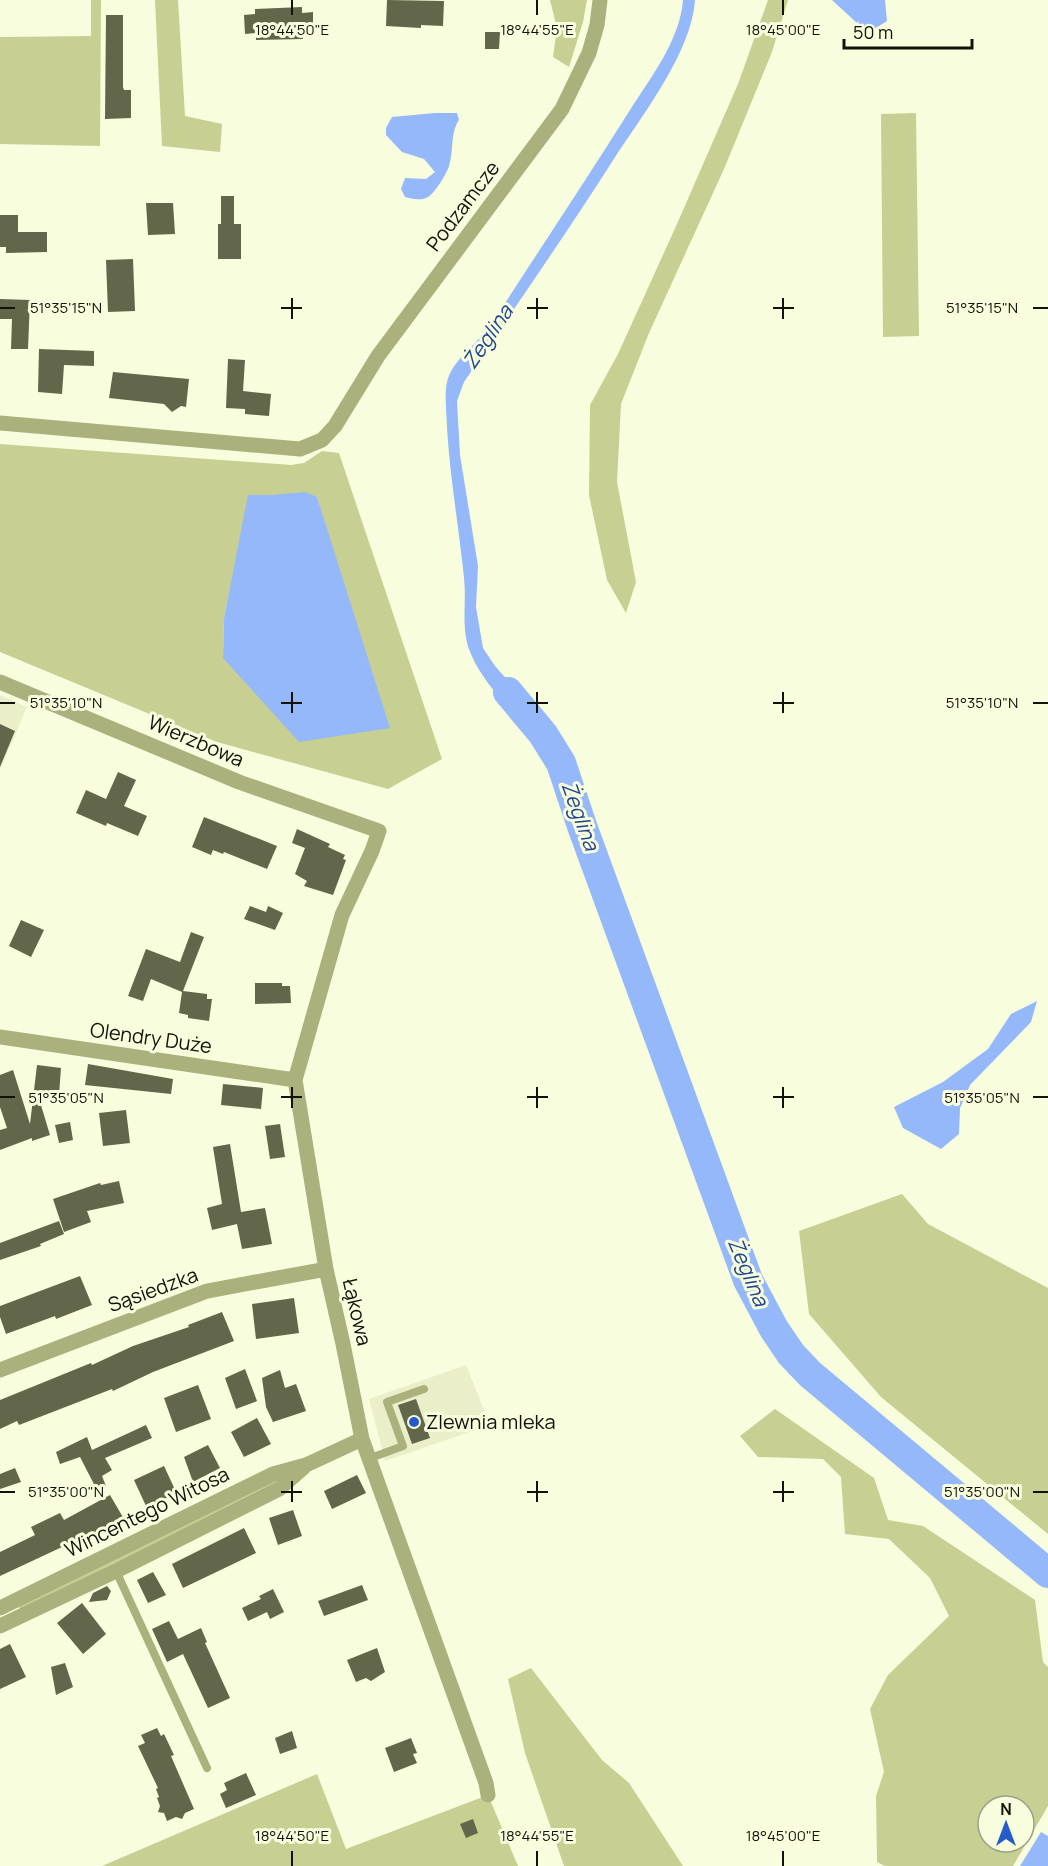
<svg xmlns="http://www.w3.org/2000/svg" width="1048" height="1866" font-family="Manrope,sans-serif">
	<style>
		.built { fill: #eaefc9 }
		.green { fill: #c8cf93; fill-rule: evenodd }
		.water { fill: #94b8f9 }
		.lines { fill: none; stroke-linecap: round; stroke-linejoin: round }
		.river { stroke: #94b8f9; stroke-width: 30 }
		.building { fill: #62664b }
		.lane { stroke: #abb17c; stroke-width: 8 }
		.street { stroke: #abb17c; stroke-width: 15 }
		.ticks { fill: none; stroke: #111208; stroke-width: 2 }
		.poi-dot { fill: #265cc9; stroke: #f8fddd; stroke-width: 2 }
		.labels { text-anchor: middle; stroke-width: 6; stroke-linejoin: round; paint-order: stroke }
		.street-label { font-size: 20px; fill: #111208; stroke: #f8fddd }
		.poi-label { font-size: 20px; fill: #111208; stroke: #f8fddd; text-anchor: start }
		.water-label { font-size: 21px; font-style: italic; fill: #204691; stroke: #f8fddd }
		.ticks-label { font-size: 15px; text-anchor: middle; fill: #111208; stroke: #f8fddd; stroke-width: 6; stroke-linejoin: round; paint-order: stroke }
	</style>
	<rect width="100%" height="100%" fill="#f8fddd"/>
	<path class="built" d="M0 695 27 707 0 770Z
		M466 1365 490 1425 385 1461 369 1399Z"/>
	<path class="green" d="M91 0H101L100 146 0 144V37L91 36Z
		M155 0H178L185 116 222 124 220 152 162 146Z
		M550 0H587L583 22 569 67 553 57 557 28Z
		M768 0H788L772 52 724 169 649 333 621 404 617 482 636 582 626 613 607 580 589 495 590 405 618 354 677 224 738 84Z
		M916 113 919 336 883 337 881 114Z
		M0 444 291 465 304 463 322 451 339 453 442 759 388 789 217 742 0 652ZM249 495 317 497 343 585 223 658 224 618Z
		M902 1194 928 1224 1048 1288V1534L881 1397 809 1314 799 1231Z
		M775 1409 874 1478 888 1520 923 1526 1035 1600 1043 1662 1048 1667V1806L1013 1866H885L877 1862 876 1796 884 1772 870 1709 888 1675 949 1616 930 1578 889 1539 845 1534 841 1477 823 1459 758 1457 740 1436ZM988 1806H1024V1842H988Z
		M275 1479 278 1484 20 1610 18 1604Z
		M531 1668 602 1760 629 1783 683 1866H564L525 1753 508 1679Z
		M317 1774 346 1849 488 1795 518 1866H102Z"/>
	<path class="water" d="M683 0H695C692 50 645 112 617 154 568 231 516 306 464 382L457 401 460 455 478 566 476 607 483 648 495 666 540 717 525 728C507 705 482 681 471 654 460 630 467 604 464 578 459 528 450 478 447 428 447 414 444 397 447 382 452 360 478 343 491 325 537 253 585 182 630 110 651 77 680 40 683 0Z
		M832 0H885L887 21 874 29 858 24Z
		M435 113H457L459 120C450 133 454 150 449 166 447 173 435 193 428 197 421 201 412 199 405 197L401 189 405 178 426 179 435 172 424 159 402 152 386 135V128L392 117Z
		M305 492 317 497 390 728 299 742 223 658 224 618 248 495H272Z
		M1037 1001 1031 1022 970 1085 960 1108 959 1134 941 1149 903 1128 894 1107 943 1082 988 1049 1011 1014Z
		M1041 1832 1048 1836V1866H1020Z"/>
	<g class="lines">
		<path class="river" d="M508 692 543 734 561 763 582 826 748 1280 774 1329 791 1354 810 1374 1048 1573"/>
	</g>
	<path class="building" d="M387 0 444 1 443 26 421 25V28L386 26Z
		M302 7V13L313 12V31L303 32V39L256 40V33L245 34 244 15 255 14V9Z
		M106 15H123V87L124 90H131V118L105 119Z
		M485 32H500L499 49H485Z
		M221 196H234V224H241V259H218V224H221Z
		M146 203H173L175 234 148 235Z
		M0 215H18V232H47V252L6 253V247H0Z
		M133 259 135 311 108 312 106 260Z
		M0 299 30 300 28 349H11L12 319H0Z
		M39 349 94 351V366L64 365 62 394 38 392Z
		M228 359 245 360 243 391 271 394 269 416 245 414V409L226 408Z
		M113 372 189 379 186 407 181 406 172 412 164 404 109 398Z
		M0 724 15 731 0 767Z
		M118 772 136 780 124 806 147 816 138 836 107 823 106 826 76 813 86 790 106 799Z
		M204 817 277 846 267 869 224 852 223 854 213 850 211 855 192 847Z
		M297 829 330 844 328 847 345 855 343 859 346 860 333 895 304 886 307 881 295 874 305 848 292 843Z
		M250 906 266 912 268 906 283 913 275 930 244 919Z
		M21 920 44 930 31 957 9 946Z
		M191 932 204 937 183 991 207 994V999H212L209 1021 188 1018V1015L179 1013 182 992 151 979 143 1001 128 996 146 949 180 962Z
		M255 983H282V986H290L291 1003 255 1004Z
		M88 1064 173 1079 171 1094 85 1085Z
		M37 1065 61 1068 59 1095 37 1092 50 1135 32 1141V1138L0 1150V1130L7 1128 0 1107V1075L13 1070 30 1124Z
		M223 1084 263 1088 261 1109 221 1105Z
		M126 1110 130 1143 103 1146 99 1113Z
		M70 1122 73 1140 59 1143 55 1125Z
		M280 1124 285 1157 270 1159 265 1126Z
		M230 1144 241 1212 265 1208 272 1244 242 1249 237 1224 212 1230 207 1208 222 1204 213 1147Z
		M119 1181 124 1203 87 1211 91 1222 64 1232 53 1199 100 1183 101 1185Z
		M59 1221 64 1234 40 1244 41 1246 0 1260V1243Z
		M80 1276 92 1305 56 1319 55 1316 6 1334 0 1317V1306Z
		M294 1298 299 1333 256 1339 252 1304Z
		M222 1312 234 1341 153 1372 113 1391 112 1389 19 1425 17 1421 0 1429V1400L91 1363 92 1365 133 1346 189 1327 188 1325Z
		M245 1369 257 1401 236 1409 225 1378Z
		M280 1370 285 1388 296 1384 306 1411 273 1422 266 1407 262 1378Z
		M198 1385 211 1419 176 1432 164 1398Z
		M416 1399 430 1438 412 1444 398 1405Z
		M257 1418 271 1444 244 1457 231 1432Z
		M146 1425 152 1438 105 1458 112 1470 102 1476 106 1486 97 1490 80 1457 60 1464 56 1452 87 1437 92 1450Z
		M208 1445 220 1468 193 1482 184 1457Z
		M164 1466 177 1494 146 1506 134 1480Z
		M15 1468 21 1482 0 1489V1474Z
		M357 1475 366 1493 332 1509 324 1491Z
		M110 1495 124 1519 94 1536 92 1533 0 1576V1552L35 1535 31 1527 60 1513 64 1520Z
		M293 1510 302 1536 278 1545 269 1518Z
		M244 1528 256 1553 183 1588 172 1564Z
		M153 1572 166 1595 148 1603 137 1580Z
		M362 1585 368 1600 324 1616 318 1601Z
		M107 1586 111 1591 107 1600 89 1602 93 1593Z
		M273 1589 284 1612 270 1619 267 1612 248 1621 242 1608 261 1599 259 1596Z
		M82 1603 106 1634 83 1654 57 1623Z
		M169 1621 178 1639 201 1628 207 1642 205 1643 230 1698 208 1708 183 1654 167 1662 152 1629Z
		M10 1644 26 1677 0 1689V1649Z
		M377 1648 385 1672 371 1681 366 1678 356 1682 347 1660Z
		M65 1663 73 1687 56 1695 51 1667Z
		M157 1728 161 1736 164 1734 174 1755 171 1756 194 1809 185 1813 182 1819 176 1817 167 1821 164 1813 158 1812 160 1806 157 1798 159 1797 156 1789 158 1788 138 1746 145 1743 141 1735Z
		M292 1731 297 1748 280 1754 275 1738Z
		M411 1738 417 1753 413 1754 417 1763 394 1772 385 1748Z
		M246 1773 256 1795 226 1808 220 1794 227 1790 224 1783Z
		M473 1819 478 1833 466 1838 460 1824Z"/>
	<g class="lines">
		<path class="lane" d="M368 1459 403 1446 387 1402 424 1389
			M116 1571 207 1768"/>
		<path class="street" d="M0 423 300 449 322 440 335 426 378 356 562 109 589 53 597 25 600 0
			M0 682 239 782 379 831 372 851 342 915 295 1080 326 1269 343 1344 362 1439 486 1783 488 1795
			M0 1037 295 1080
			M0 1370 207 1291 326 1269
			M0 1608 273 1474 306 1465 362 1439
			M0 1626 116 1571 279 1489 304 1467"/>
	</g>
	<path class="ticks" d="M292 0V15M537 0V15M783 0V15M292 298V319M537 298V319M783 298V319M0 308H15M281 308H302M527 308H548M773 308H794M1033 308H1048M292 692V713M537 692V713M783 692V713M0 703H15M281 703H302M527 703H548M773 703H794M1033 703H1048M292 1087V1108M537 1087V1108M783 1087V1108M0 1097H15M281 1097H302M527 1097H548M773 1097H794M1033 1097H1048M292 1481V1502M537 1481V1502M783 1481V1502M0 1492H15M281 1492H302M527 1492H548M773 1492H794M1033 1492H1048M292 1851V1866M537 1851V1866M783 1851V1866"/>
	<circle class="poi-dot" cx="414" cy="1422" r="6"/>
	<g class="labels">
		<g class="street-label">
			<text transform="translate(463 206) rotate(-53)" y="7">Podzamcze</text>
			<text transform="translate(196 741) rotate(23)" y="7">Wierzbowa</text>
			<text transform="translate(151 1038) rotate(8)" y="7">Olendry Duże</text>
			<text transform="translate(153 1290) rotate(-20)" y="7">Sąsiedzka</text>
			<text transform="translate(357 1312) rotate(77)" y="7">Łąkowa</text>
			<text transform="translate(147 1512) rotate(-26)" y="7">Wincentego Witosa</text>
		</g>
		<g class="poi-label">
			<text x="426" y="1429">Zlewnia mleka</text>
		</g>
		<g class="water-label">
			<text transform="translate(488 337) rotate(-56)" y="7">Żeglina</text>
			<text transform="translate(580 816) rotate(70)" y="7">Żeglina</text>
			<text transform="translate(748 1272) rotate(67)" y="7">Żeglina</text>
		</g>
	</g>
	<g class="ticks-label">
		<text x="292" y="35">18°44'50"E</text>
		<text x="537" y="35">18°44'55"E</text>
		<text x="783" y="35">18°45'00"E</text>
		<text x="66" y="313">51°35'15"N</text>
		<text x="982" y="313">51°35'15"N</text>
		<text x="66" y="708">51°35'10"N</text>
		<text x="982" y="708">51°35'10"N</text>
		<text x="66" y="1103">51°35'05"N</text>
		<text x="982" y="1103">51°35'05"N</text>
		<text x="66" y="1497">51°35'00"N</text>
		<text x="982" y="1497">51°35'00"N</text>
		<text x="292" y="1841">18°44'50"E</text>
		<text x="537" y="1841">18°44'55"E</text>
		<text x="783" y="1841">18°45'00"E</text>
	</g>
	<g transform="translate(1006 1824)"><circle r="28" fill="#f8fddd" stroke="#9c9f88" stroke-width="1.5"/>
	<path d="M0-4.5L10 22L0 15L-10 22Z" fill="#265cc9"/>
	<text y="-9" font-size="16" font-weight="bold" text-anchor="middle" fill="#111208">N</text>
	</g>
	<path d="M844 39v9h128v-9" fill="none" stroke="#111208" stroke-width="3"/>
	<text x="853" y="39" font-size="18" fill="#111208" stroke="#f8fddd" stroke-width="4.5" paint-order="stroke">50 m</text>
</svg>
